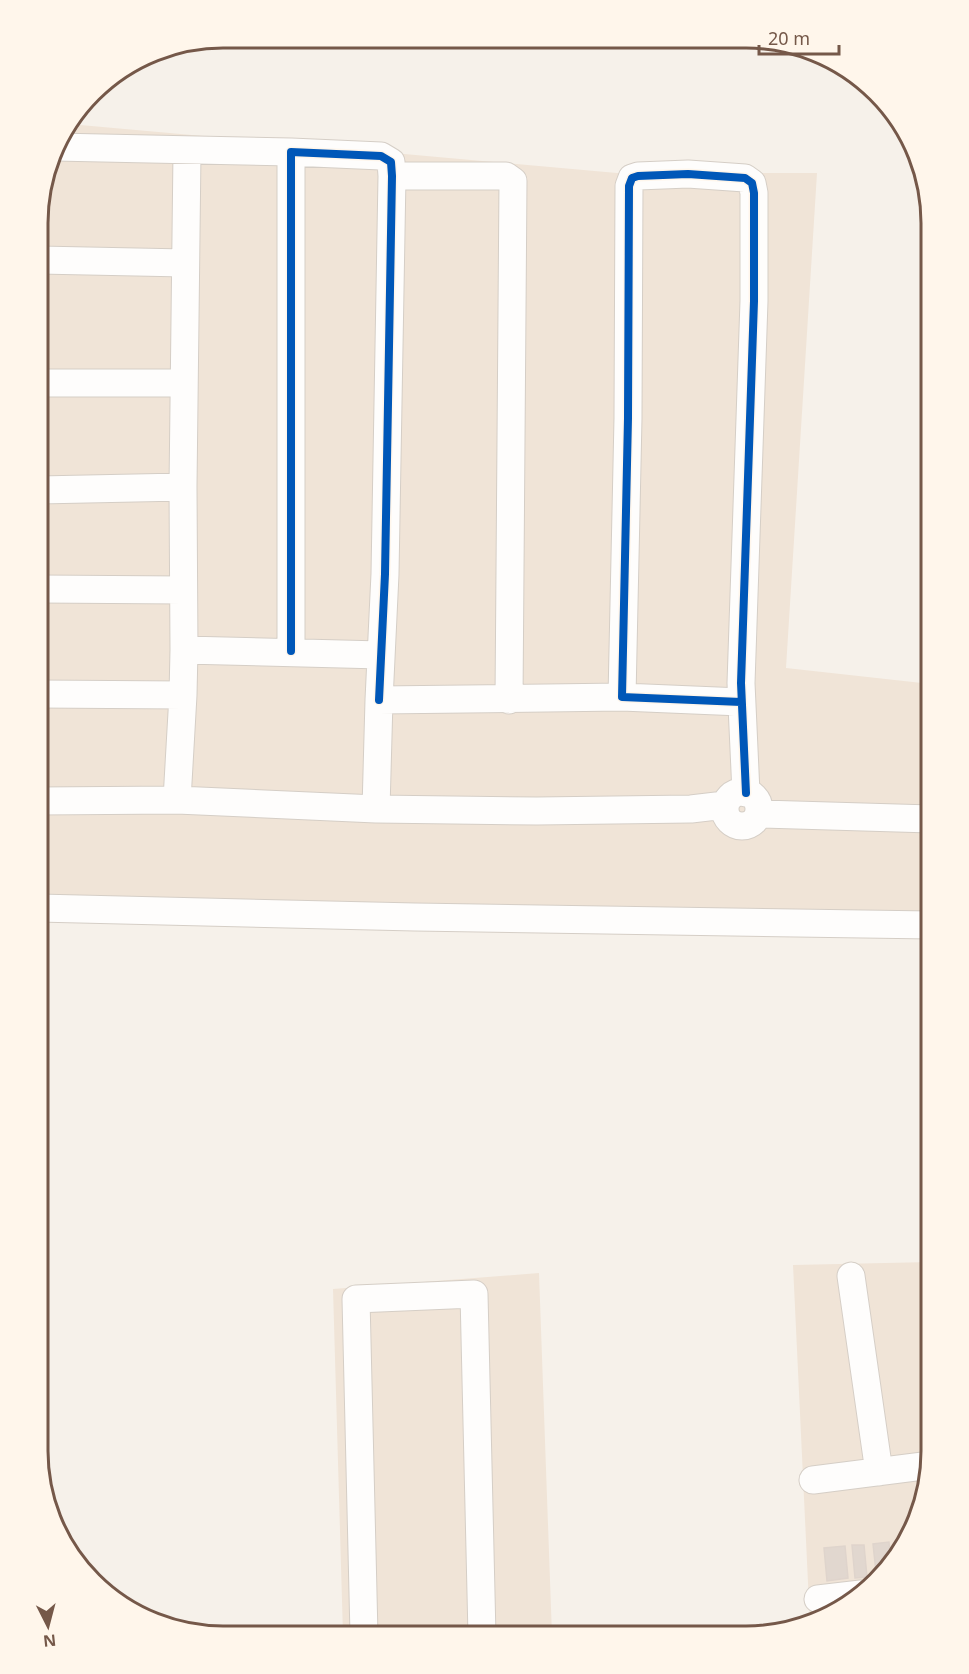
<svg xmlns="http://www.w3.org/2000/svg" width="969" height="1674" font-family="'Noto Sans',sans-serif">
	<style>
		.residential { fill: #f0e4d7 }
		.building { fill: #e1d7cf; stroke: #dfd4cc; stroke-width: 1.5 }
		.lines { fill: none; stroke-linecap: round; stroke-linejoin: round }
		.street-casing { stroke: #d5cec6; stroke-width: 29 }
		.street { stroke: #fefdfc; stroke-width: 27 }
		.cycleway-casing { stroke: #fff6eb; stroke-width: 11 }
		.cycleway { stroke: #0057b8; stroke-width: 8 }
		.rim { fill: none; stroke: #755849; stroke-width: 3 }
	</style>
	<rect width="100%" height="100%" fill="#f6f1ea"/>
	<path class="residential" d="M69 124 617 173H817L786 668 931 684V920L38 896 39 199 57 140Z
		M931 1262V1464L918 1522 893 1564 850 1605 810 1625 793 1265Z
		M539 1273 552 1636 343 1635 333 1289Z"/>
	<path class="building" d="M907 1541 899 1555 897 1542Z
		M889 1542 891 1566 886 1571 876 1572 873 1544Z
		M852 1545H864L867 1577 855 1578Z
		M845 1546 848 1578 827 1581 824 1548Z"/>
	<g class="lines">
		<g class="street-casing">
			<path id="street" d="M55 147 291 152
				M392 176H506L513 181 509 700
				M39 260 185 263
				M39 383H184
				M39 490 183 487
				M39 589 183 590
				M184 650 183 487 187 152
				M291 651V152L381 156 391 162 392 176 385 574 379 700
				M38 694 183 695 177 800
				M183 695 184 650 381 655
				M741 702 622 697 628 418 629 186 632 178 638 176 688 174 745 178 752 183 754 193V301L741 683 746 793
				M725 809a17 17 0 1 1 34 0a17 17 0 1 1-34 0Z
				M38 801 177 800 376 809 537 811 691 809 725 805
				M376 809 379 700 622 697
				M759 814 931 819
				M38 908 415 917 931 925
				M851 1276 879 1472
				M813 1480 931 1465
				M818 1599 861 1594
				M364 1635 356 1299 474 1294 482 1636"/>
		</g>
		<use href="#street" class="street"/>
		<g class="cycleway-casing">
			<path id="cycleway" d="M291 651V152L381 156 391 162 392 176 385 574 379 700
				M741 702 622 697 628 418 629 186 632 178 638 176 688 174 745 178 752 183 754 193V301L741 683 746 793"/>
		</g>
		<use href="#cycleway" class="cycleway"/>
	</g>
	<path d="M0 0H969V1674H0ZM223 48H746A175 175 0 0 1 921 223V1451A175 175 0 0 1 746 1626H223A175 175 0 0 1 48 1451V223A175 175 0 0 1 223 48Z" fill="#fff6eb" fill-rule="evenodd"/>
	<path class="rim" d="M223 48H746A175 175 0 0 1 921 223V1451A175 175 0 0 1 746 1626H223A175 175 0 0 1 48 1451V223A175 175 0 0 1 223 48Z"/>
	<g transform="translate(48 1626) rotate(174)" stroke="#fff6eb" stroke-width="4.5" paint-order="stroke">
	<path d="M0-4.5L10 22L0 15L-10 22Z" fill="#755849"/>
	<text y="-9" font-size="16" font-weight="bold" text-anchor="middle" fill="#755849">N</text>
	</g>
	<path d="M759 45v9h80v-9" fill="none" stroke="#755849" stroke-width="3"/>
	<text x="768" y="45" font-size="18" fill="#755849" stroke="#fff6eb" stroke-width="4.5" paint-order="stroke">20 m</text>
</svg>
